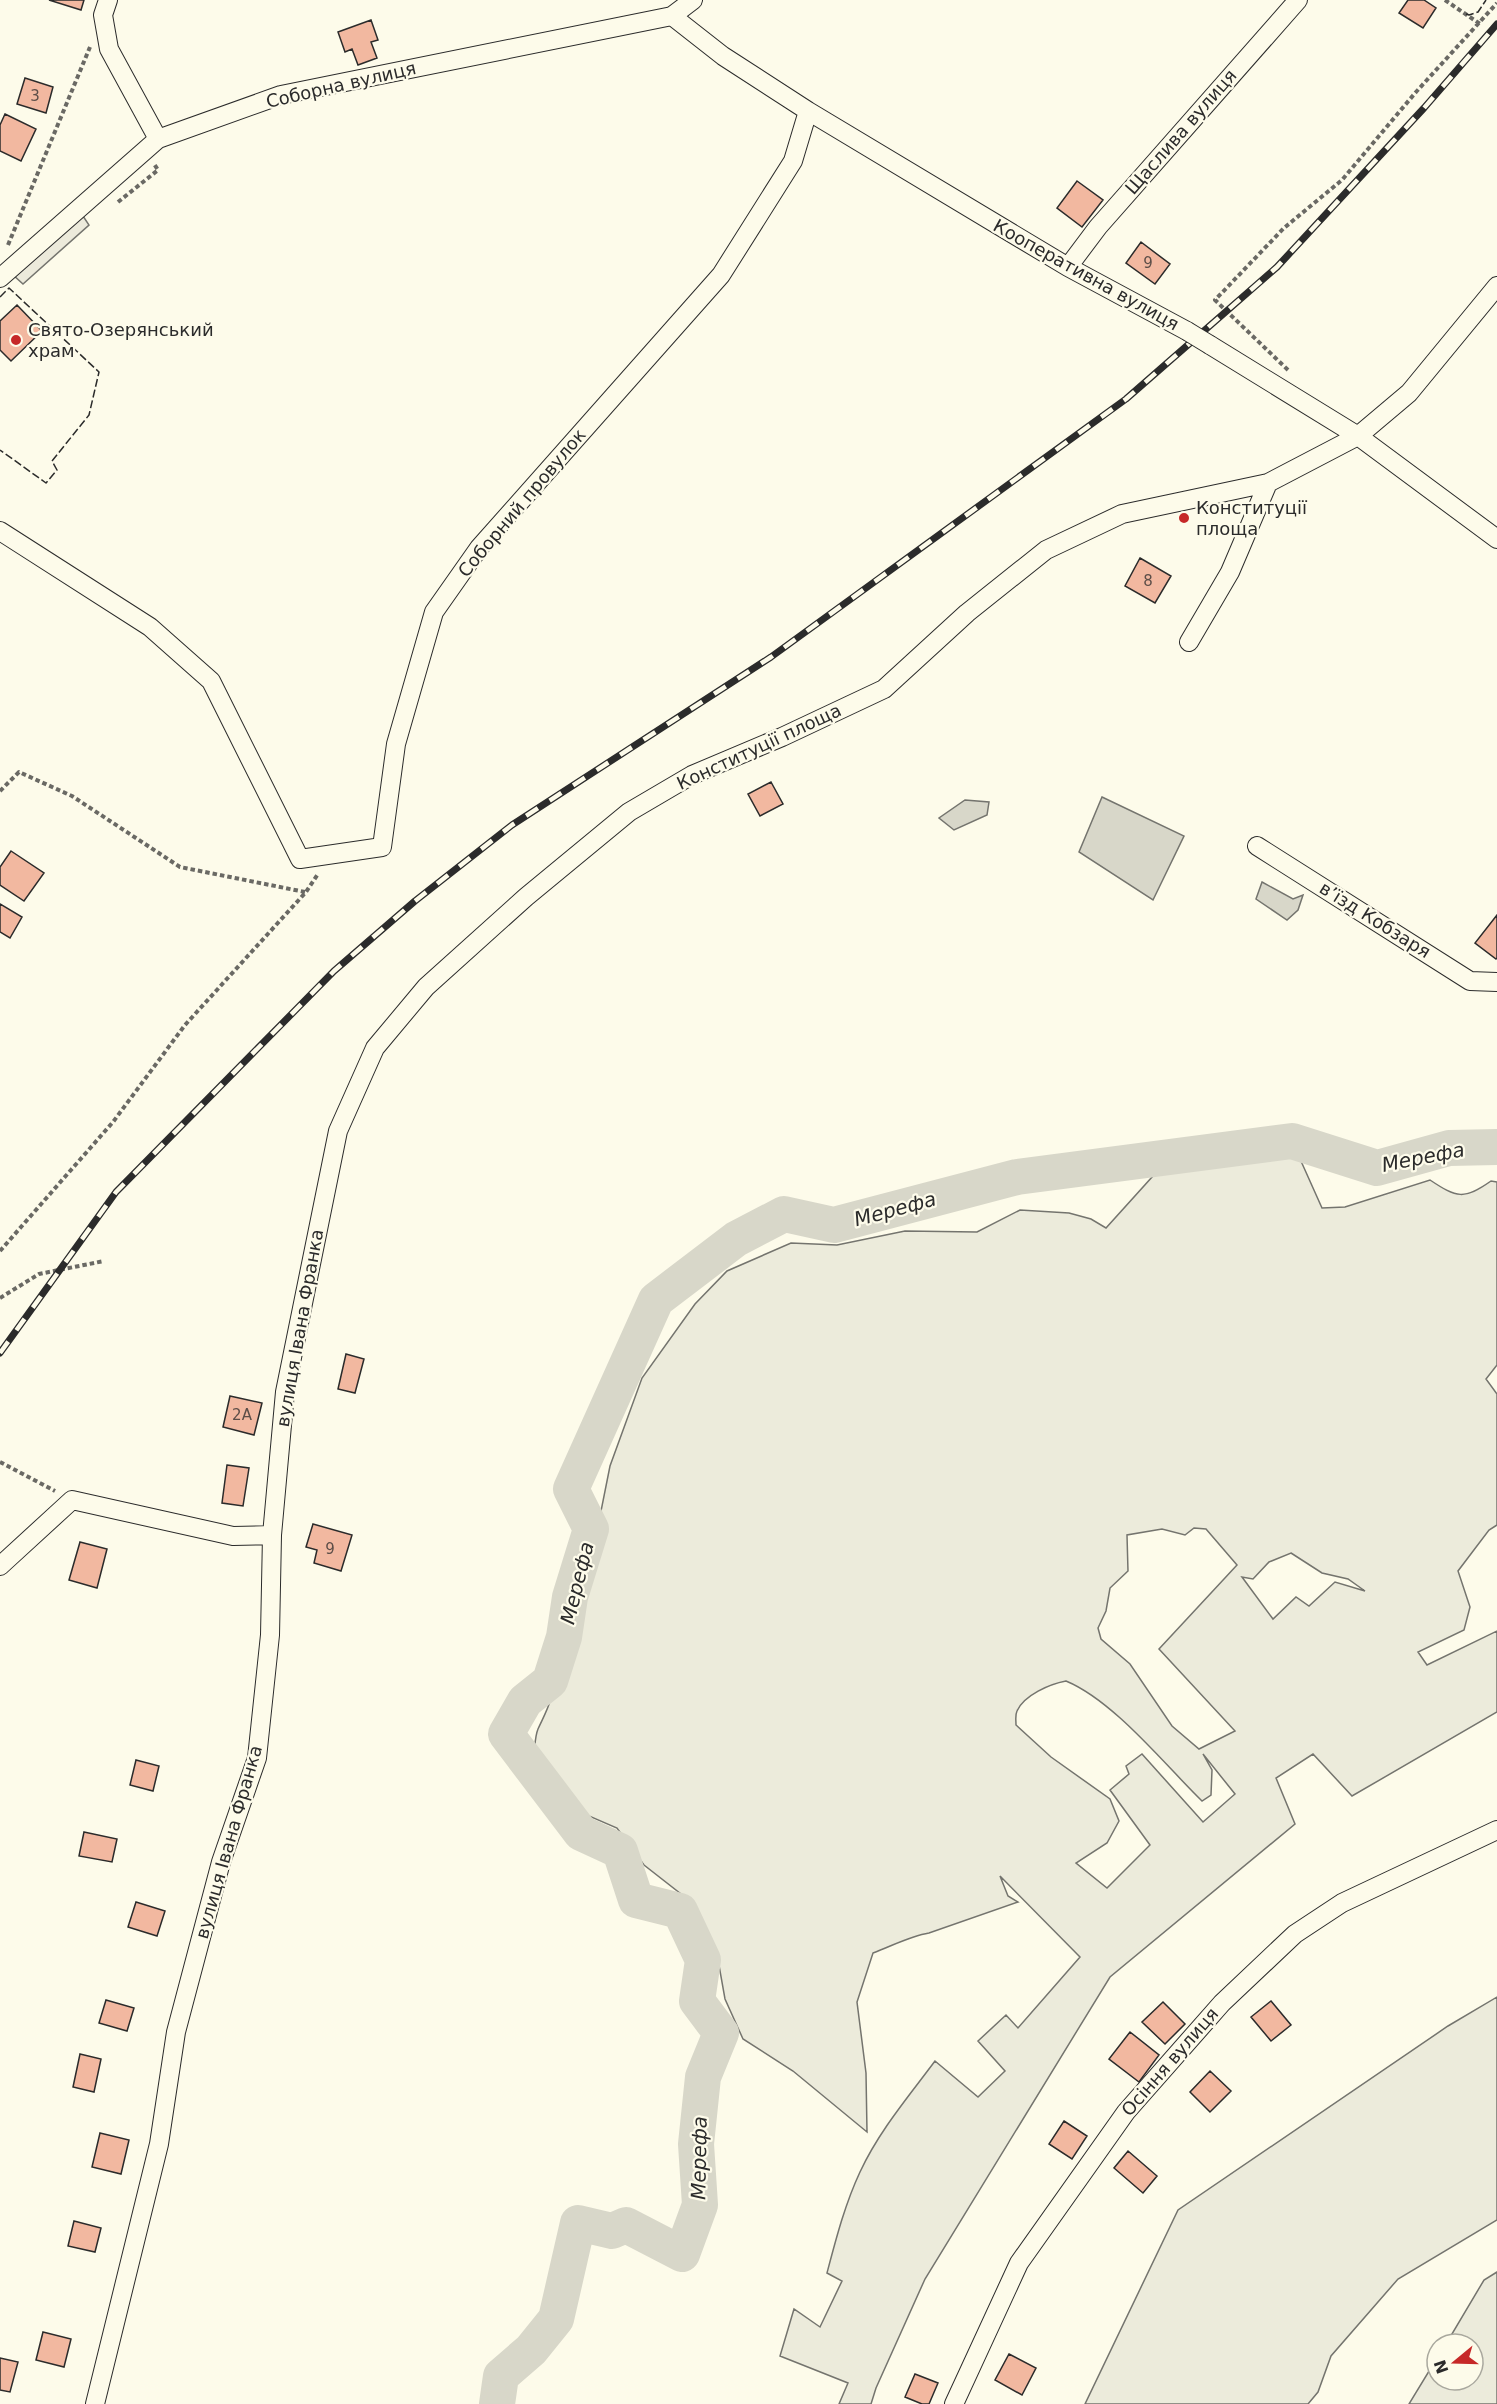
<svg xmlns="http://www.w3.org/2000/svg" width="1497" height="2404" font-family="'DejaVu Sans',sans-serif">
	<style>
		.green { fill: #ecebdb; stroke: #74746e; stroke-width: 1.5; fill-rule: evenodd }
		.parking { fill: #eceadb; stroke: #74746e; stroke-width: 1.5 }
		.water { fill: #d8d7c9; stroke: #74746e; stroke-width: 1.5 }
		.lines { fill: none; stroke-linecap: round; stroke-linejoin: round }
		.river { stroke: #d8d7c9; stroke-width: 36 }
		.building { fill: #f2b8a0; stroke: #2b2b2b; stroke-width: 1.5 }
		.street-casing { stroke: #2b2b2b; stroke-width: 20 }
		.path { stroke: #6a6964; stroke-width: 4; stroke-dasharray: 4.5 3; stroke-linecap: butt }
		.street { stroke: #fdfbea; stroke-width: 18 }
		.rail-casing { stroke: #2b2b2b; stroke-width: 7 }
		.rail { stroke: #fdfbea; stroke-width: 4.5; stroke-dasharray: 14; stroke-linecap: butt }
		.street-bridge-casing { stroke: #2b2b2b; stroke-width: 20; stroke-linecap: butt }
		.street-bridge { stroke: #fdfbea; stroke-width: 18 }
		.fence { stroke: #2b2b2b; stroke-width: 1.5; stroke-dasharray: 8 3; stroke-linecap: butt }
		.poi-dot { fill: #c62828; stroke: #fdfbea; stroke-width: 2 }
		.labels { text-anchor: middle; stroke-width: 4.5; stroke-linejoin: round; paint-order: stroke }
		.number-label { font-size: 15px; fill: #5d4e48 }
		.street-label { font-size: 18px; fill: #2b2b2b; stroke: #fdfbea }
		.poi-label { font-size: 18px; fill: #2b2b2b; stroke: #fdfbea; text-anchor: start }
		.water-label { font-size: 20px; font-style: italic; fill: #2b2b2b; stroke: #fdfbea }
	</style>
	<rect width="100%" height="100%" fill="#fdfbea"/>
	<path class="green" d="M1292 1141 1322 1208 1345 1207 1430 1180C1457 1198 1464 1200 1491 1181L1497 1182V1365L1486 1379 1497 1394V1525L1489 1530 1458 1571 1470 1607 1464 1630 1418 1652 1427 1665 1497 1631V1712L1352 1796 1313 1754 1276 1778 1295 1824 1110 1977 925 2279 876 2388 871 2404H839L848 2383 780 2356 794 2309 820 2327 842 2281 827 2273C836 2239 845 2204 860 2172 879 2131 909 2096 935 2061L978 2097 1005 2071 978 2041 1006 2015 1018 2028 1080 1957 1000 1876 1008 1896 1018 1902 929 1933C910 1936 892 1946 873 1953L857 2002 866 2073 867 2132 793 2071 743 2039 725 1999 717 1954 681 1894 644 1865 617 1828 575 1810 534 1754C535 1746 535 1736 538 1729 545 1713 555 1699 550 1681L578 1645 580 1623 597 1557 601 1511 610 1466 642 1378 695 1304 727 1271 791 1243 837 1245 905 1231 977 1232 1020 1210 1069 1213 1091 1219 1106 1228 1153 1176 1219 1157 1267 1152ZM1194 1528 1206 1529 1237 1565 1159 1649 1235 1731 1199 1749 1172 1726 1130 1664 1101 1639 1098 1628 1106 1611 1110 1588 1128 1571 1127 1535 1162 1529 1185 1535ZM1291 1553 1322 1573 1348 1579 1365 1591 1335 1582 1309 1606 1296 1597 1273 1619 1242 1577 1253 1579 1269 1562ZM1066 1681C1114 1701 1164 1764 1202 1801L1211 1795 1212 1770 1203 1754 1235 1794 1203 1822 1142 1754 1126 1766 1129 1774 1110 1790 1150 1845 1107 1888 1076 1863 1107 1843 1119 1821 1110 1799 1051 1757 1016 1725C1016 1720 1015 1715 1017 1711 1024 1695 1050 1684 1066 1681Z
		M1497 1997V2220L1398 2279 1331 2356 1318 2392 1308 2404H1085L1178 2210 1448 2026Z
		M1497 2272V2404H1409L1437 2358V2380H1473V2344H1446L1484 2280Z"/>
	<path class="parking" d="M81 213 89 225 23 284 12 274Z"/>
	<path class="water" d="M1102 797 1184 836 1153 900 1079 852Z
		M965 800 989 802 987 815 954 830 939 818Z
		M1262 882 1293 899 1303 895 1298 910 1287 920 1256 899Z"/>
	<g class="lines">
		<path class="river" d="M497 2404 501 2376 531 2350 556 2319 578 2223 612 2231 626 2225 682 2254 700 2205 696 2144 703 2077 721 2033 697 2001 703 1960 680 1911 636 1900 620 1851 581 1833 506 1734 525 1701 550 1681 564 1637 570 1597 591 1529 571 1489 656 1300 736 1239 784 1214 834 1225 1017 1177 1292 1141 1377 1168 1449 1148 1497 1147"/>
	</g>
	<path class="building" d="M49 0H84L81 10Z
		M1408 0H1424L1436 8 1423 28 1399 13Z
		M371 20 378 40 371 42 377 58 358 65 352 49 345 52 338 32Z
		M25 78 53 87 46 113 17 104Z
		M5 114 36 129 21 161 0 151V125Z
		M1077 181 1103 200 1082 227 1057 208Z
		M1141 242 1170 264 1155 284 1126 263Z
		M17 305 42 331 11 361 0 350V321Z
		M1140 558 1171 576 1155 603 1125 586Z
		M771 782 783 804 760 816 748 794Z
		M11 851 44 873 24 901 0 885V867Z
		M0 904 22 917 10 938 0 932Z
		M1497 915V958L1496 959 1475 943Z
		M346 1354 364 1359 355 1393 338 1389Z
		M230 1396 262 1403 254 1435 223 1427Z
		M227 1465 249 1468 243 1506 222 1503Z
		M313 1524 352 1535 341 1571 314 1563 317 1550 306 1547Z
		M80 1542 107 1549 97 1588 69 1580Z
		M136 1760 159 1766 153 1791 130 1785Z
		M84 1832 117 1839 112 1862 79 1856Z
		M136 1902 165 1911 157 1936 128 1927Z
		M106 2000 134 2008 127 2031 99 2023Z
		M1271 2001 1291 2025 1271 2041 1251 2017Z
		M1163 2002 1185 2024 1165 2044 1142 2022Z
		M1130 2032 1159 2055 1139 2082 1109 2059Z
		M80 2054 101 2059 94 2092 73 2087Z
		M1210 2071 1231 2091 1210 2112 1190 2092Z
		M1064 2121 1087 2136 1072 2159 1049 2144Z
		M100 2133 129 2140 121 2174 92 2167Z
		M1128 2151 1157 2176 1143 2193 1114 2168Z
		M74 2221 101 2228 95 2252 68 2246Z
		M43 2332 71 2339 64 2367 36 2360Z
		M1009 2354 1036 2368 1022 2395 995 2380Z
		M0 2358 18 2362 10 2392 0 2390Z
		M915 2374 938 2383 929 2404H922L905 2397Z"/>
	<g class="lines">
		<g class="street-casing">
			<path id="street" d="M108 0 103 15 109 49 158 139
				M672 16 723 56 808 111 1068 267 1187 331
				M1068 267 1098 227 1298 0
				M0 278 158 139 281 95 672 16 693 0
				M1210 345 1358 436 1497 539
				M0 531 150 627 211 681 300 859 382 847 396 744 434 612 479 548 721 275 793 161 808 111
				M1189 642 1230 572 1268 483
				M1257 846 1470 981 1497 982
				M0 1566 72 1500 233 1536 272 1535
				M95 2404 159 2144 176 2032 221 1862 257 1758 270 1635 272 1535 285 1392 338 1131 375 1048 426 987 526 897 629 812 692 775 782 737 884 689 967 613 1046 550 1122 514 1268 483 1358 436 1409 393 1497 286
				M954 2404 1019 2263 1126 2112 1222 2003 1295 1934 1342 1903 1497 1830"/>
		</g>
		<path class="path" d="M1445 0 1480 24
			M118 202 158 170 154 164
			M8 245 90 47
			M1288 370 1215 300 1284 228 1342 180 1416 92 1497 3
			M0 791 19 772 72 796 180 867 305 892
			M0 1251 113 1122 185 1025 306 892 318 874
			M0 1298 39 1274 104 1261
			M0 1462 55 1491"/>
		<use href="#street" class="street"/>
		<g class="rail-casing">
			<path id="rail" d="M0 1353 116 1192 334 971 415 901 512 825 771 657 1126 399 1277 267 1424 108 1497 24"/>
		</g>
		<use href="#rail" class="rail"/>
		<g class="street-bridge-casing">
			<path id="street-bridge" d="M1187 331 1210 345"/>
		</g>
		<use href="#street-bridge" class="street-bridge"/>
		<path class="fence" d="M1466 14 1469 15 1478 12 1486 0
			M0 297 9 288 99 372 89 415 52 461 57 470 46 483 0 450"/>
	</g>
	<g class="poi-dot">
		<circle cx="16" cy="340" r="6"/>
		<circle cx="1184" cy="518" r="6"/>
	</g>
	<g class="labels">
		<g class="number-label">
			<text x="35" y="101">3</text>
			<text x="1148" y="268">9</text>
			<text x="1148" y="586">8</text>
			<text x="242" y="1420">2А</text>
			<text x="330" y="1554">9</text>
		</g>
		<g class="street-label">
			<text transform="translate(341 85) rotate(-13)" y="6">Соборна вулиця</text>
			<text transform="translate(1181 132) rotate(-49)" y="6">Щаслива вулиця</text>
			<text transform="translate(1086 275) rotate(29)" y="6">Кооперативна вулиця</text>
			<text transform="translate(522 503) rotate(-50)" y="6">Соборний провулок</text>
			<text transform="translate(759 747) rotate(-25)" y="6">Конституції площа</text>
			<text transform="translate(1375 920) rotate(32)" y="6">в’їзд Кобзаря</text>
			<text transform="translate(300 1328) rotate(-80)" y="6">вулиця Івана Франка</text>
			<text transform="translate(229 1842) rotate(-74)" y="6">вулиця Івана Франка</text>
			<text transform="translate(1170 2062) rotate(-49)" y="6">Осіння вулиця</text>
		</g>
		<g class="poi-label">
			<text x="28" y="336">Свято-Озерянський<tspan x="28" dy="21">храм</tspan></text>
			<text x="1196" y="514">Конституції<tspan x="1196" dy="21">площа</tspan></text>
		</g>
		<g class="water-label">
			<text transform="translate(1423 1157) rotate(-11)" y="7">Мерефа</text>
			<text transform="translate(895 1209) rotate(-15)" y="7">Мерефа</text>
			<text transform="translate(577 1583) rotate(-76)" y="7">Мерефа</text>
			<text transform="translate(699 2158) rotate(-89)" y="7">Мерефа</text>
		</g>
	</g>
	<g transform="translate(1455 2362) rotate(251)"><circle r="28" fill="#fdfbea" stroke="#a9a89e" stroke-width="1.5"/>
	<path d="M0-4.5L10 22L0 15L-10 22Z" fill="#c62828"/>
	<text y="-9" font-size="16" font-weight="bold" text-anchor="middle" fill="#2b2b2b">N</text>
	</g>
</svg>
